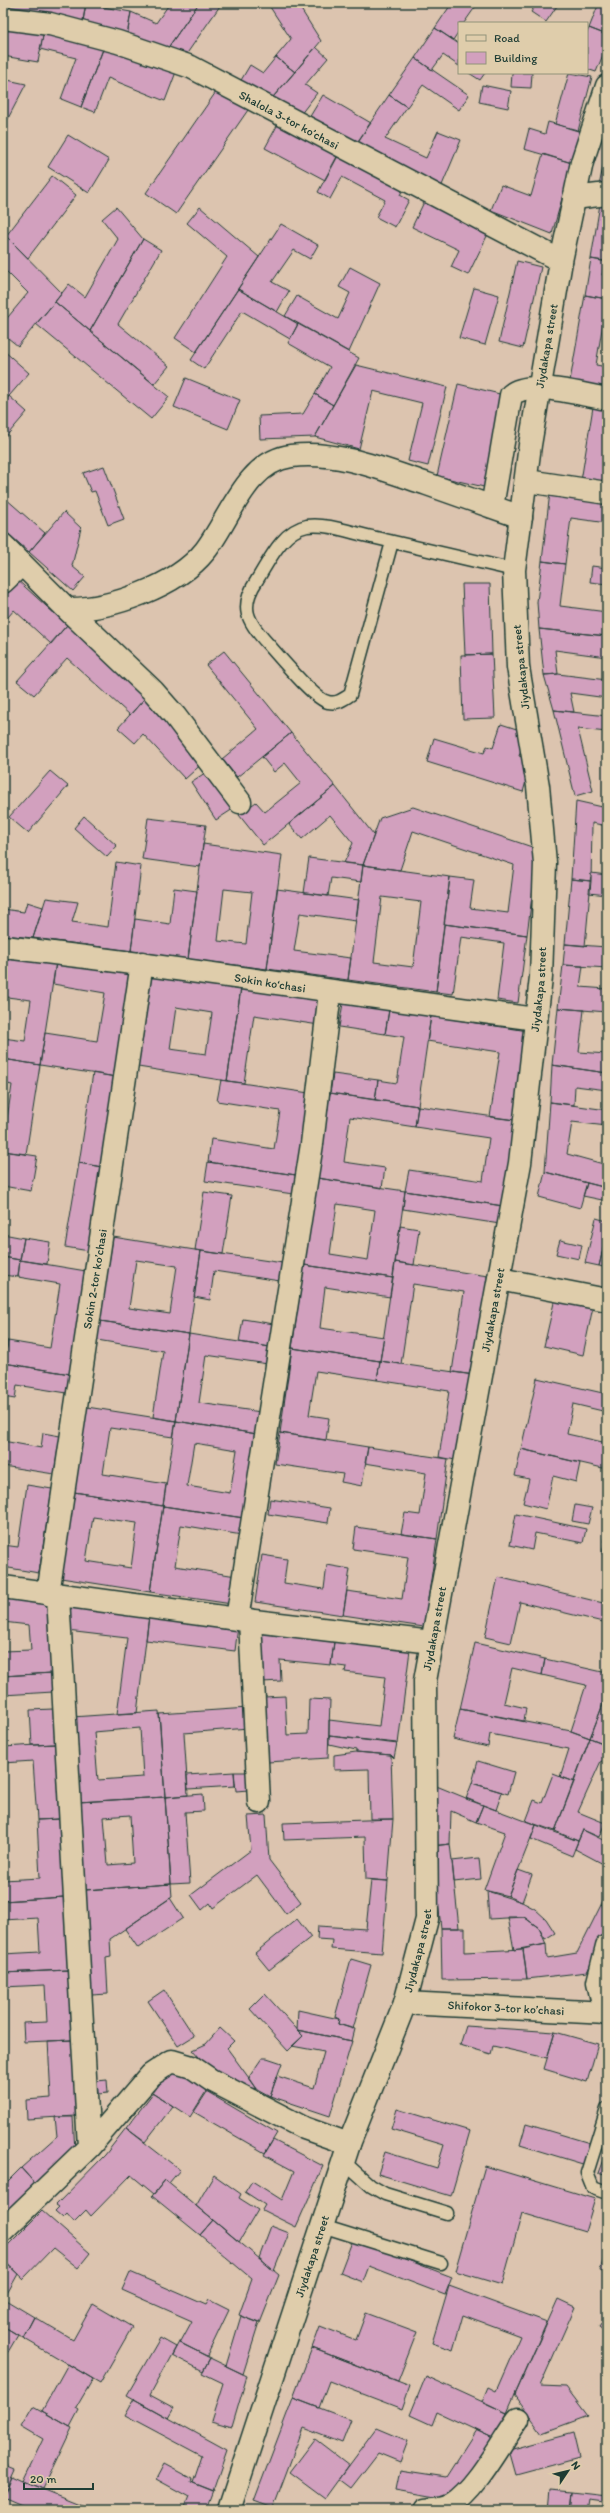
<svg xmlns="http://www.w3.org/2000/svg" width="610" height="2513" font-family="Itim,sans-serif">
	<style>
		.building { fill: #d2a0be; stroke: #1f3d34; fill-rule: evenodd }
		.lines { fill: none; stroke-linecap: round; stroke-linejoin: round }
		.service-casing { stroke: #1f3d34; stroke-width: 15 }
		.minor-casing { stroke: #1f3d34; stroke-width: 25 }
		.tertiary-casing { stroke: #1f3d34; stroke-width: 25 }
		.service { stroke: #dfcdab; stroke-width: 12 }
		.minor { stroke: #dfcdab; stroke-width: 22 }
		.tertiary { stroke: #dfcdab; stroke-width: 22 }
		.labels { text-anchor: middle; stroke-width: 3.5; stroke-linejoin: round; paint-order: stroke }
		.street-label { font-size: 12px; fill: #1f3d34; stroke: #dfcdab }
	</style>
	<rect width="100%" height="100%" fill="#dcc4af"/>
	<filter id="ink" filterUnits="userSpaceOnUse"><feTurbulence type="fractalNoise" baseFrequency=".025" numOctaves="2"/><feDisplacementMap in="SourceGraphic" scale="8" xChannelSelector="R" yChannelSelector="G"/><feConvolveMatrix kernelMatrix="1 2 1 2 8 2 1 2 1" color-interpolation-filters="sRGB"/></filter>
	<g filter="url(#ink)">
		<path class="building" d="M3 3H86L82 27 3 10Z
			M86 3H104L103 7 131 12 127 36 82 27Z
			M170 3H199L165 52 127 36 131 12 156 23Z
			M199 3H222L181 62 165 52Z
			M276 3H297L321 41 295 72 276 57 291 39 270 7Z
			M452 3H478L464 23H459V31L453 40 435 28Z
			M537 3H559L546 22 531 12Z
			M599 3 607 5V35L589 28Z
			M3 23 44 31 38 62 3 56Z
			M435 28 459 44V66L443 55 432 70 415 58Z
			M589 28 607 35V45L596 72 587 69V33Z
			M44 31 105 44 81 107 61 99 76 58 40 49Z
			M105 44 176 72 165 101 108 78 95 112 81 107Z
			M316 47 328 58 305 85 317 93 297 119 267 104Z
			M276 57 295 72 267 104 237 87 250 65 263 73Z
			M415 58 469 95 459 110 423 85 407 107 389 95Z
			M469 73H485L480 80Z
			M512 73H532L531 88 511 87Z
			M569 73 592 77 578 131 555 124Z
			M3 79 26 84 3 128Z
			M482 85 511 91 508 108 479 102Z
			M218 89 248 110 176 214 146 193Z
			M323 95 371 123 352 150 306 123Z
			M389 95 407 107 385 139 426 158 438 131 461 140 440 190 352 150Z
			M548 122 581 131 572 163 524 149 529 129 545 134Z
			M278 124 338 156 325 180 265 148Z
			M68 135 109 160 89 193 48 167Z
			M607 147V187L599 186Z
			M340 151 405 185 400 195 409 200 395 227 376 217 385 200 342 177 330 199 318 192Z
			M543 154 572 163 552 234 491 210 501 185 531 196Z
			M52 176 76 195 28 258 6 236Z
			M601 198H607V262L591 259Z
			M424 202 488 234 468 275 451 267 459 250 412 227Z
			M116 207 143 239 90 331 55 302 69 284 85 297 118 239 102 219Z
			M200 207 259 257 196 352 175 338 227 257 187 223Z
			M281 224 318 245 310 259 294 250 272 282 289 291 277 312 238 289Z
			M6 236 62 293 18 346 3 334V323L28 293 3 268V239Z
			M143 239 161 250 118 324 169 366 154 384 90 331Z
			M591 259 605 261 602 275 607 276V299L585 295Z
			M517 261 541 267 523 348 499 342Z
			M350 267 380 283 349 352 285 316 297 296 338 319 350 293 339 287Z
			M474 288 499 295 485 345 459 338Z
			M238 289 298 324 290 339 242 311 204 369 191 360Z
			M585 295 607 299 596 365 607 367 604 387 570 381Z
			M55 302 169 397 151 419 36 324Z
			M298 324 359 358 333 405 315 394 330 367 288 343Z
			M3 350 29 373 3 403Z
			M356 365 447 387 428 466 408 461 422 403 373 391 359 449 315 437Z
			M186 378 240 400 228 429 174 407Z
			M458 384 504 395 484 487 437 476Z
			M315 394 333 405 315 437 260 439 259 416 303 414Z
			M9 396 27 412 3 440V403Z
			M593 407 607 409V485L581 481Z
			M104 466 124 519 108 525 95 491 91 492 83 473Z
			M550 492 607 500V523L571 518 565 564 542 561Z
			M5 498 45 533 29 552 3 529V500Z
			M64 512 81 528 72 566 85 577 73 591 29 552Z
			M542 561 565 564 560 606 607 612V636L539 629 537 602Z
			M592 566 607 568V584L590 582Z
			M14 577 67 625 51 644 14 610 3 623V589Z
			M462 584H490L492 654 465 655Z
			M67 625 146 697 130 715 67 658 34 695 17 681Z
			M539 629 607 636V657L555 650 558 674 544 675Z
			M224 651 291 733 237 777 222 759 258 729 206 665Z
			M492 654 495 718 463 719 461 655Z
			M558 674 607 680V698L570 693 574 712 554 710 544 675Z
			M146 697 205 761 185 779 143 734 135 743 118 728Z
			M554 710 607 716V732L578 729 593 791 575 796Z
			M501 724 526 732 519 756 532 760 523 792 427 762 434 738 484 753 487 746 493 748Z
			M291 733 335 786 263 845 239 815 256 802 265 812 301 783 285 763 274 772 262 757Z
			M50 771 68 786 28 833 9 817Z
			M208 771 233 809 216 820 191 782Z
			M335 786 374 835 363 865 344 863 353 843 330 815 302 839 289 824Z
			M576 801 607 808V826L592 823 591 881 571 879Z
			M413 807 538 849 527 935 444 924 450 877 474 880 470 908 508 913 514 865 413 831 400 870 363 865 380 818Z
			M84 816 117 846 107 857 74 828Z
			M148 818 206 825 200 867 142 859Z
			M203 844 282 855 267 969 188 959ZM224 889 252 892 246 944 218 941Z
			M309 858 363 865 361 882 331 878 328 896 304 893Z
			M116 862 141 866 131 951 33 938 46 898 78 902 72 922 108 927Z
			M363 865 450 877 436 992 348 980ZM382 897 421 902 413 967 374 962Z
			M591 873 607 875V895L589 893Z
			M571 879 591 881 585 946 565 944Z
			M174 888 197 891 188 959 131 951 135 919 170 924Z
			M277 889 359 900 356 921 300 913 294 951 351 958 348 980 267 969Z
			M27 902 43 907 33 938 3 935V909L24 912Z
			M444 924 527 935 518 1003 497 1000 504 943 461 937 453 994 436 992Z
			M565 944 607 947V968L563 965Z
			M3 953 56 962 40 1065 3 1059V1038L25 1041 31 1000 7 997 3 1020Z
			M56 962 132 974 116 1077 40 1065 45 1033 97 1041 105 993 53 984Z
			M563 965 583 966 580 987 607 989V1012L558 1008Z
			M152 974 241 988 227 1081 138 1067ZM176 1007 212 1013 206 1054 170 1049Z
			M241 988 323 1000 319 1025 254 1015 244 1083 227 1081Z
			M343 1003 389 1010 385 1034 339 1027Z
			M558 1008 584 1010 579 1052 607 1054V1073L552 1065Z
			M389 1010 431 1016 418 1106 375 1100 378 1080 397 1083 404 1037 385 1034Z
			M431 1016 528 1031 515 1120 490 1117 500 1052 427 1041Z
			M3 1059 40 1065 26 1154 3 1151V1126H6L12 1085 3 1083Z
			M552 1065 607 1073V1090L575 1086 574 1105 550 1102Z
			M93 1073 116 1077 102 1167 79 1163Z
			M333 1074 378 1080 375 1100 330 1093Z
			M221 1080 309 1093 296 1175 208 1162 211 1139 274 1149 280 1111 217 1101Z
			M330 1093 418 1106 415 1127 350 1117 344 1162 385 1168 382 1188 317 1178Z
			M550 1102 607 1110V1126L572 1122 567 1154 607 1165V1188L545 1172Z
			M418 1106 515 1120 503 1206 405 1191 409 1170 483 1181 489 1138 415 1127Z
			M3 1151 37 1156 31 1191 3 1186Z
			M208 1162 296 1175 293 1194 205 1181Z
			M79 1163 102 1167 89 1251 65 1247Z
			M545 1172 587 1183 580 1208 539 1197Z
			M317 1178 405 1191 393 1278 304 1265ZM337 1204 375 1210 368 1260 330 1254Z
			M587 1183 607 1188V1201L583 1196Z
			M405 1191 503 1206 500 1224 403 1209Z
			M204 1192 232 1196 223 1254 195 1250Z
			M596 1218 607 1221V1233L599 1266 585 1263Z
			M400 1226 419 1229 414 1265 395 1262Z
			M607 1233V1268L599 1266Z
			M3 1234 24 1238 20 1260 3 1257Z
			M113 1237 201 1251 189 1334 100 1321ZM136 1260 177 1266 170 1314 129 1308Z
			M24 1238 50 1242 47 1264 20 1260Z
			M560 1240 582 1245 579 1259 556 1254Z
			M201 1251 283 1263 280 1281 214 1271 210 1300 194 1297Z
			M3 1257 20 1260 18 1277 3 1275Z
			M20 1260 86 1271 70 1374 4 1363 8 1341 50 1348 60 1284 18 1277Z
			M395 1262 488 1276 474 1375 452 1372 464 1292 413 1284 401 1364 380 1361Z
			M304 1265 393 1278 390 1297 325 1287 320 1328 384 1337 380 1361 292 1348Z
			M556 1294 594 1302 583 1355 544 1346Z
			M243 1319 274 1324 270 1347 239 1342Z
			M100 1321 189 1334 176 1421 153 1417 163 1351 97 1340Z
			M189 1334 270 1347 268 1364 206 1355 199 1403 261 1412 257 1434 176 1421Z
			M3 1340 8 1341 4 1363H3Z
			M292 1348 380 1361 377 1380 316 1371 309 1415 329 1418 326 1440 280 1433Z
			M380 1361 474 1375 461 1461 439 1457 449 1391 377 1380Z
			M4 1363 70 1374 67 1393 17 1385 15 1399 3 1397Z
			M537 1378 607 1394V1412L573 1404 567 1434 607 1443V1469L521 1449Z
			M87 1407 176 1421 173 1437 110 1428 103 1474 166 1484 163 1506 74 1492Z
			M176 1421 257 1434 244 1518 163 1506ZM194 1443 237 1450 230 1493 187 1486Z
			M43 1433 60 1436 54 1474 3 1466V1441L41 1448Z
			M280 1433 368 1447 362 1486 341 1482 343 1474 275 1464Z
			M368 1447 448 1459 437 1539 401 1534 405 1513 420 1515 426 1473 365 1463Z
			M521 1449 580 1463 576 1482 553 1476 546 1509 523 1503 529 1479 515 1476Z
			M27 1485 52 1489 39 1573 3 1567V1545L18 1547Z
			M74 1492 163 1506 150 1592 61 1578ZM93 1517 137 1523 131 1568 86 1561Z
			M270 1499 330 1508 328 1523 268 1514Z
			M575 1505 592 1508 588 1524 572 1521Z
			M163 1506 244 1518 242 1535 181 1525 175 1566 236 1576 232 1604 150 1592Z
			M516 1514 586 1529 583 1543 535 1533 532 1550 510 1545Z
			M356 1527 437 1539 424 1627 343 1615 347 1591 402 1599 408 1557 353 1549Z
			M606 1534H607V1555L602 1554Z
			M262 1555 287 1559 284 1583 324 1589 327 1565 350 1569 343 1615 255 1602Z
			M498 1577 607 1604V1623L520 1602 511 1643 485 1637Z
			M3 1595 48 1600 52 1673 3 1676V1651L31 1650 29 1625 3 1622Z
			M70 1606 149 1616 137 1713 117 1714 127 1638 67 1631Z
			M149 1616 238 1626 235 1651 146 1640Z
			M260 1633 334 1642 331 1665 280 1660 281 1681 262 1682Z
			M334 1642 410 1650 398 1744 329 1736V1720L379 1726 385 1677 345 1672 346 1667 331 1665Z
			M475 1643 545 1659 542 1675 512 1668 504 1703 526 1708 524 1721 460 1709Z
			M545 1659 607 1673V1694L590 1738 571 1731 586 1685 542 1675Z
			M52 1673 53 1692 3 1695V1676Z
			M607 1694V1742L606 1744 590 1738Z
			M285 1696 287 1735 308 1734 309 1699 330 1700 328 1758 268 1762 264 1697Z
			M248 1708 249 1728 184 1733 188 1795 165 1797 159 1714Z
			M53 1709 55 1744 32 1745 30 1710Z
			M460 1709 571 1731 590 1738 574 1782 560 1777 569 1749 490 1734 488 1747 453 1739Z
			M159 1711 165 1797 78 1802 72 1717ZM140 1728 143 1777 98 1780 94 1732Z
			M329 1736 397 1743 394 1758 391 1755 356 1752V1750L329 1744Z
			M590 1738 607 1745V1763L601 1761 578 1812 605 1823 599 1837 583 1830 578 1841 555 1831Z
			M55 1744 59 1819 37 1820 33 1761 3 1763V1747Z
			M356 1752 391 1755 393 1819H370L369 1769 334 1770V1755Z
			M478 1761 514 1772 508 1794 472 1783Z
			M234 1772H246L248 1790 236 1791Z
			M234 1772 235 1786 188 1789 187 1775Z
			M553 1774 574 1782 555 1831 526 1821 534 1800 542 1803Z
			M472 1783 502 1792 496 1810 466 1799Z
			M434 1785 483 1805 476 1822 451 1811 450 1844 432 1846Z
			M203 1794 204 1811 185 1812 190 1883 171 1884 165 1797Z
			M165 1797 171 1884 85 1890 78 1802ZM130 1815 133 1863 108 1865 104 1817Z
			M483 1805 536 1825 508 1896 484 1890 505 1832 476 1822Z
			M266 1815 269 1860 301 1902 286 1914 257 1875 213 1908 210 1903 202 1910 191 1895 251 1850 248 1816Z
			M59 1819 64 1897 3 1901V1880L40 1878 37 1820Z
			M393 1819 388 1881 366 1879 365 1837 284 1840 283 1823Z
			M536 1825 578 1841 572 1856 531 1839Z
			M583 1830 607 1842V1866L575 1849Z
			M450 1844 452 1861 459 1928H441L432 1846Z
			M479 1858 481 1879 454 1882 452 1861Z
			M518 1870 532 1875 522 1902 508 1896Z
			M371 1880 388 1881 382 1953 331 1949 332 1940 317 1939 318 1926 366 1929Z
			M171 1884 172 1897 110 1939 111 1957 106 1958 108 1994 92 1995 85 1890Z
			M487 1891 522 1902 535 1909 546 1919 555 1933 545 1939 539 1928 524 1917 489 1919Z
			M607 1892V1908L601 1905Z
			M64 1897 68 1970 3 1973V1954L40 1952 38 1918 3 1920V1901Z
			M170 1898 183 1918 138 1948 125 1929Z
			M601 1905 607 1908V1930L587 1972 527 1979 523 1949 546 1944 547 1958 577 1953Z
			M508 1917H524L539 1928 546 1944 514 1950Z
			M297 1919 311 1937 269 1970 255 1953Z
			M441 1928H465V1952L523 1949 527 1979 442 1980Z
			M351 1959 371 1965 353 2029 338 2024 339 2019 335 2017Z
			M68 1970 72 2040 24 2042 23 2023 47 2022 45 1985 3 1987V1973Z
			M164 1990 194 2036 178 2046 148 2001Z
			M265 1994 303 2036 288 2051 250 2009Z
			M298 2010 339 2019 338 2024 355 2029 352 2041 297 2030Z
			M466 2026 555 2032 547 2058 493 2046 491 2054 460 2045Z
			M220 2028 234 2041 227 2048 257 2089 217 2078 193 2050 206 2044Z
			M297 2030 352 2041 330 2116 270 2096 277 2076 314 2088 324 2052 292 2046 303 2036Z
			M555 2032 598 2044 587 2082 544 2069Z
			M72 2040 76 2116 27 2119 26 2100 51 2098 48 2041Z
			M262 2058H267L282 2063 270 2096 257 2089 249 2077Z
			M172 2068 207 2090 190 2117 153 2093Z
			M107 2080 108 2093 98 2094 97 2081Z
			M207 2092 277 2133 265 2153 194 2112Z
			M153 2093 173 2106 145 2142 126 2128Z
			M397 2109 470 2131 451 2196 378 2174 385 2152 437 2168 444 2145 391 2129Z
			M55 2117H73L75 2151 37 2186 21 2168 57 2136Z
			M526 2124 593 2144 586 2165 520 2145Z
			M126 2128 180 2170 169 2183 165 2180 154 2194 131 2175 91 2216 86 2210 74 2222 67 2214 63 2218 55 2211 59 2207 56 2205 105 2155Z
			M273 2140 323 2166 296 2227 262 2210 265 2205 245 2192 252 2181 282 2200 294 2171 264 2155Z
			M607 2149V2176L598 2173Z
			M485 2166 595 2199 585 2232 522 2213 502 2285 455 2271Z
			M21 2168 39 2188 3 2221V2186Z
			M214 2175 241 2194 239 2198 258 2210 239 2242 196 2206Z
			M165 2180 213 2220 200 2235 152 2196Z
			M42 2211 90 2253 78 2268 53 2248 23 2279 3 2260V2250Z
			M213 2220 279 2275 260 2323 239 2315 252 2279 200 2235Z
			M271 2226 289 2233 274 2271 259 2258Z
			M353 2239 452 2277 445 2295 369 2266 363 2282 340 2273Z
			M607 2248V2274L600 2271Z
			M3 2260 18 2274 4 2299 34 2317 23 2338 3 2326Z
			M130 2272 206 2305 209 2300 229 2310 207 2356 180 2343 192 2321 122 2290Z
			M449 2286 547 2322 507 2413 482 2401 488 2387 496 2391 520 2336 463 2315 453 2350 432 2343Z
			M558 2299 575 2307 540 2386 566 2387 588 2416 542 2433 515 2395Z
			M93 2304 132 2327 100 2383 23 2338 34 2317 73 2340Z
			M366 2313 417 2332 398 2381 312 2348 320 2326 356 2340Z
			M241 2316 259 2323 243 2374 226 2366Z
			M607 2316V2333L599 2327Z
			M3 2326 18 2335 8 2352 3 2349Z
			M160 2338 176 2347 150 2395 174 2408 168 2418 127 2395Z
			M179 2342 210 2358 203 2371 172 2355Z
			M312 2348 410 2386 402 2409 329 2381 319 2408 293 2398Z
			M210 2358 247 2376 232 2427 211 2421 223 2383 202 2373Z
			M68 2364 93 2379 76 2408 79 2410 70 2427 42 2411Z
			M426 2376 507 2413 495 2439 437 2412 432 2425 410 2415Z
			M293 2398 351 2420 342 2443 303 2428 273 2508 254 2501Z
			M134 2399 227 2450 213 2491 193 2483 202 2456 125 2415Z
			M33 2406 72 2428 43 2489 23 2481 43 2439 21 2426Z
			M377 2428 408 2441 400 2462 378 2453 351 2488 339 2479Z
			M476 2430 495 2439 464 2489 442 2498 396 2490 400 2470 446 2477Z
			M573 2433 579 2458 516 2475 509 2450Z
			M315 2439 349 2465 325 2498 290 2472Z
			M3 2464 15 2469 3 2495Z
			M164 2464 192 2479 191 2482 214 2491 207 2510H184L189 2497 156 2479Z
			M12 2476 23 2481 94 2510H31L3 2498Z
			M550 2489 573 2491 571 2510H548Z
			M573 2491 607 2495V2510H602L603 2500 588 2498 586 2510H571Z"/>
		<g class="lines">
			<g class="service-casing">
				<path id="service" d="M392 542 350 695C342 700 337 704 328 702 315 700 278 655 267 643 247 621 239 607 257 580 269 561 282 531 307 526 327 523 352 533 372 537 420 548 467 559 514 570
					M607 2109 587 2173 593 2188 607 2193
					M343 2161 371 2186 385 2194 447 2213
					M322 2226 441 2263"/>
			</g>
			<g class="minor-casing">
				<path id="minor" d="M3 18 50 24 118 42 191 67 561 261
					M574 198 607 194
					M527 481 607 493
					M492 507 511 395C529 379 584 395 607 399
					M3 545 67 609C110 610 177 586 205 551 230 519 246 462 291 456 337 450 385 470 427 484 458 495 490 506 521 517
					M3 582 22 564
					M67 609 153 691 175 716 240 802
					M3 947C181 967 358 996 536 1019
					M499 1279 607 1300
					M3 1587 237 1619 432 1642
					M48 1594 142 963
					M58 1596 89 2147
					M237 1619 312 1144 330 992
					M250 1620 259 1802
					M605 2014 598 1982 607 1946
					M3 2230 89 2147 151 2075 172 2061 192 2067 211 2080 304 2128 349 2144
					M425 2510C434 2509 443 2509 452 2504 476 2490 501 2443 518 2419"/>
			</g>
			<g class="tertiary-casing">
				<g id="tertiary">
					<path d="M405 2003 607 2013"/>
					<path id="s1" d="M229 2510 349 2144 405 2003 427 1919 425 1681 520 1163 541 977 545 863 538 786 518 667 514 570 530 445 561 261 582 162 607 86"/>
				</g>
			</g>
			<use href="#service" class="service"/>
			<use href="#minor" class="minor"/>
			<use href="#tertiary" class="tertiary"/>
		</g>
	</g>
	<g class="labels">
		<g class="street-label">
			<text transform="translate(289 120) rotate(28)" y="4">Shalola 3-tor koʼchasi</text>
			<text dy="4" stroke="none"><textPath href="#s1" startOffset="2211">Jiydakapa street</textPath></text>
			<text transform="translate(521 667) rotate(-96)" y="4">Jiydakapa street</text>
			<text transform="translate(270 983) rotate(9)" y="4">Sokin koʻchasi</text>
			<text dy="4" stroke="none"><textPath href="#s1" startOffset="1563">Jiydakapa street</textPath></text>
			<text transform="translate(95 1279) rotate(-81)" y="4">Sokin 2-tor koʼchasi</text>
			<text dy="4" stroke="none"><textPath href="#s1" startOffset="1239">Jiydakapa street</textPath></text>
			<text dy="4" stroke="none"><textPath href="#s1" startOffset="915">Jiydakapa street</textPath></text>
			<text dy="4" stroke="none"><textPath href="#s1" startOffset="591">Jiydakapa street</textPath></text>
			<text transform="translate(506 2008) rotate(3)" y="4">Shifokor 3-tor koʼchasi</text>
			<text dy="4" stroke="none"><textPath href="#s1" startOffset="267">Jiydakapa street</textPath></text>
		</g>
	</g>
	<rect width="610" height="2513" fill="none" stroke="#dfcdab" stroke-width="16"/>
	<rect x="8" y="8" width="594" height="2497" fill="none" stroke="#1f3d34" stroke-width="1.5" filter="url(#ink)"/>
	<rect x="458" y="22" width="130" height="52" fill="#dfcdab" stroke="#92937b"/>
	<rect x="466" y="35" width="20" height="6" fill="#dfcdab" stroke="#92937b"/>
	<text x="494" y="42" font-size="12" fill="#1f3d34">Road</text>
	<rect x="466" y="52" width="20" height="12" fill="#d2a0be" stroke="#92937b"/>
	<text x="494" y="62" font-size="12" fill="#1f3d34">Building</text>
	<g transform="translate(568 2471) rotate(55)" stroke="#dfcdab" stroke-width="3" paint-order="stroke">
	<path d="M0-3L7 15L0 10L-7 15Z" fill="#1f3d34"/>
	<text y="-6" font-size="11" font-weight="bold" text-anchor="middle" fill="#1f3d34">N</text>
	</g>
	<path d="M24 2483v6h69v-6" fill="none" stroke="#1f3d34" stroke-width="2"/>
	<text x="30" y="2483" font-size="12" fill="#1f3d34" stroke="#dfcdab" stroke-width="3" paint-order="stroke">20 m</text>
</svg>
